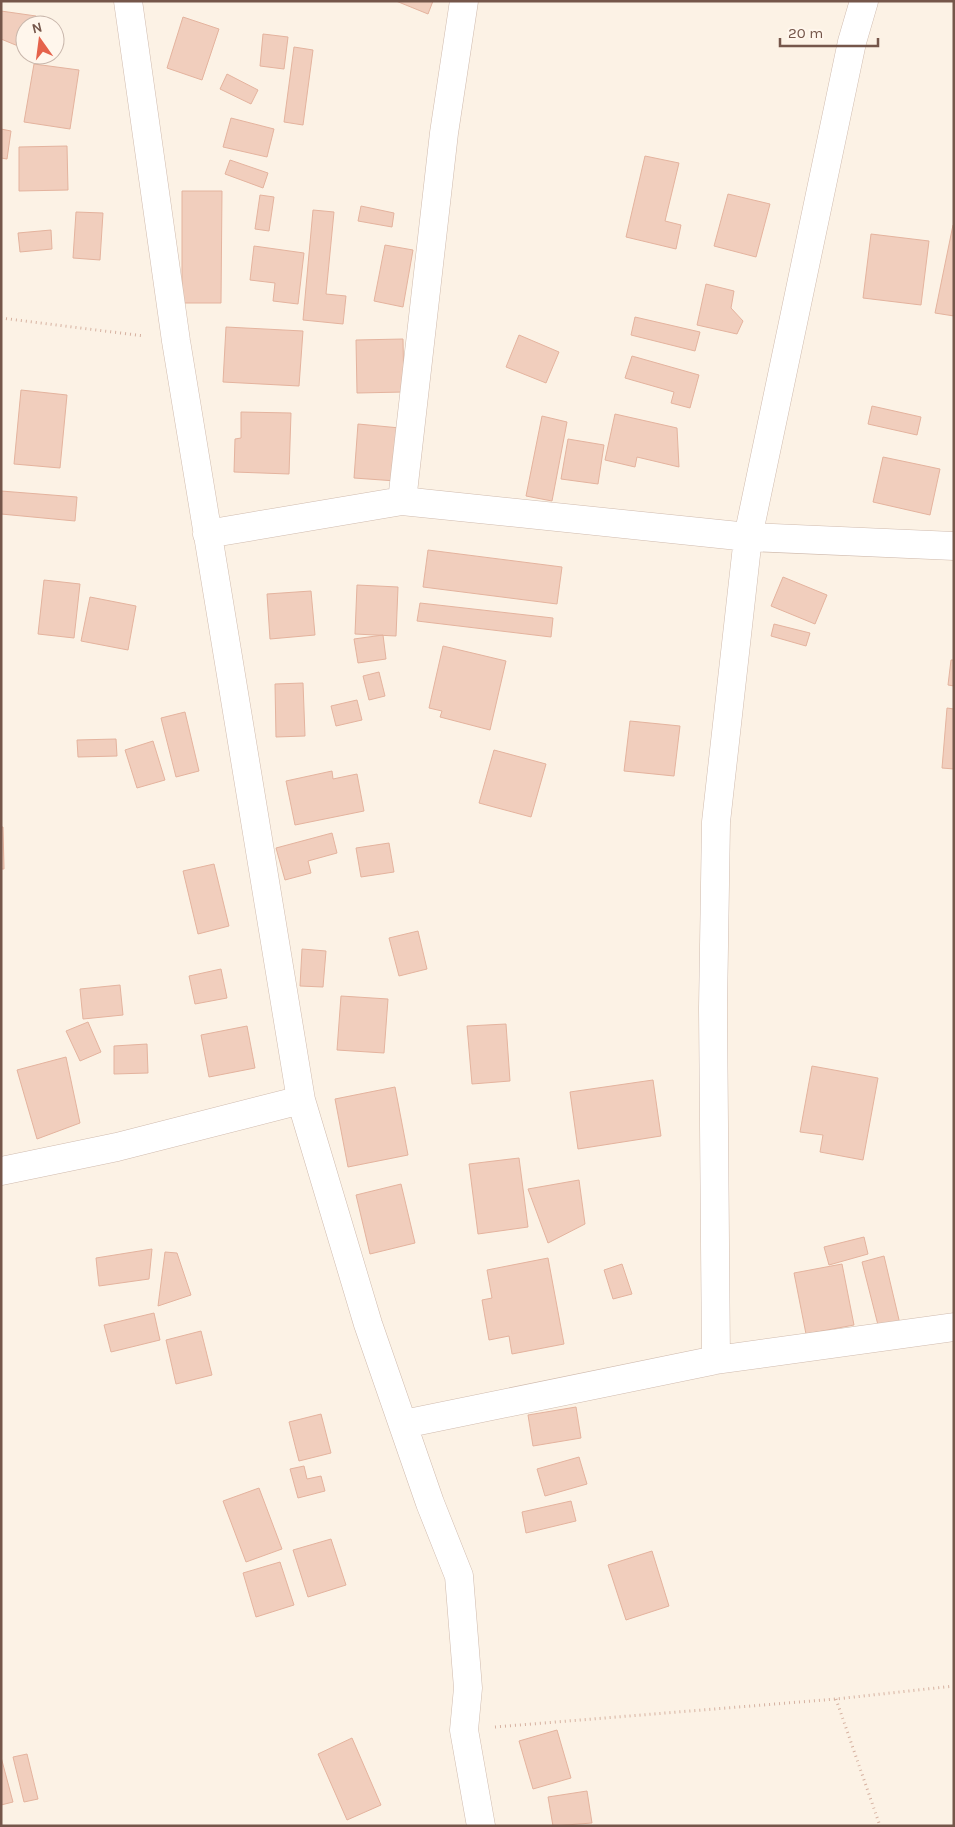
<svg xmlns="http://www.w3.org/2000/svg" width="955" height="1827" font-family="Karla,sans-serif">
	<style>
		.building { fill: #f1cebd; stroke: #e4b39e }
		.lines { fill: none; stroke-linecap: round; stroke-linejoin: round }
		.minor-casing { stroke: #d0bbae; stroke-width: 29 }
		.path { stroke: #d6b1a0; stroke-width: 3; stroke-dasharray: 1 4; stroke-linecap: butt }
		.minor { stroke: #fff; stroke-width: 28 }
	</style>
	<rect width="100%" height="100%" fill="#fcf2e5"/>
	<path class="building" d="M396 1H433L428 14Z
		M1 11 36 16 31 25H25V34L18 46 1 39Z
		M183 17 219 29 202 80 167 68Z
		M263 34 288 37 284 69 260 66Z
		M294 47 313 50 303 125 284 122Z
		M34 64 79 70 70 129 24 122Z
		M227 74 258 90 251 104 220 89Z
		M231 118 274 129 267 157 223 147Z
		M1 129 11 131 7 159 1 158Z
		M67 146 68 190 19 191V147Z
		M645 156 679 163 665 221 681 225 676 249 626 237Z
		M230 160 268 173 263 188 225 174Z
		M182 191H222L221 303H182Z
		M728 194 770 204 756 257 714 246Z
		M260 195 274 197 269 231 255 229Z
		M361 206 394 213 392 227 358 221Z
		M313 210 334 212 326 294 346 296 343 324 303 320Z
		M76 212 103 213 100 260 73 258Z
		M953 225H954V316L935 313Z
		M51 230 52 249 20 252 18 233Z
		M871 234 929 241 921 305 863 298Z
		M385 245 413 250 403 307 374 301Z
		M254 246 304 253 298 304 273 301 275 283 250 280Z
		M706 284 734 291 731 308 743 321 737 334 697 325Z
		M635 317 700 332 695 351 631 335Z
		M226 327 303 331 299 386 223 382Z
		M519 335 559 352 546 383 506 367Z
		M403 339 404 392 357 393 356 340Z
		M632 356 699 375 690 408 671 403 674 392 625 378Z
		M21 390 67 395 60 468 14 464Z
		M872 406 921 417 917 435 868 424Z
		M241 412 291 413 289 474 234 472 235 439 241 438Z
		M615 414 677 428 679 467 637 457 635 467 605 460Z
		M542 416 567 422 552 501 526 496Z
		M358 424 400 428 396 481 354 478Z
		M568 439 604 445 598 484 561 479Z
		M883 457 940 469 930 515 873 502Z
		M1 491 77 497 75 521 1 514Z
		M428 550 562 567 557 604 423 587Z
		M783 577 827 595 815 624 771 606Z
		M44 580 80 584 74 638 38 634Z
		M357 585 398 587 396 636 355 634Z
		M311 591 315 635 270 639 267 594Z
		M90 597 136 606 128 650 81 641Z
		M420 603 553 618 551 637 417 621Z
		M774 624 810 633 806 646 771 636Z
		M383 635 386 659 358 663 354 639Z
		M443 646 506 661 490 730 440 717 442 711 429 708Z
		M951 660H954V686L948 685Z
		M379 672 385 696 369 700 363 676Z
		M303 683 305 736 276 737 275 684Z
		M357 700 362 720 336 726 331 706Z
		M947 708 954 709V769L942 768Z
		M185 712 199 771 176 777 161 718Z
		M630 721 680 726 674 776 624 771Z
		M116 739 117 756 78 757 77 740Z
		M153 741 165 780 137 788 125 750Z
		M494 750 546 764 531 817 479 803Z
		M332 771 333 779 357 774 364 811 295 825 286 781Z
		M1 827H3L4 869H1Z
		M332 833 337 853 308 861 311 873 285 880 276 848Z
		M389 843 394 872 361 877 356 848Z
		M214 864 229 926 198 934 183 871Z
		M418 931 427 969 399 976 389 938Z
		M302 949 326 951 323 987 300 986Z
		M221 969 227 998 195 1004 189 976Z
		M120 985 123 1015 83 1019 80 989Z
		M341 996 388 999 384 1053 337 1050Z
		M88 1022 101 1052 80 1061 66 1031Z
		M506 1024 510 1081 472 1084 467 1026Z
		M247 1026 255 1068 209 1077 201 1035Z
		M147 1044 148 1073 114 1074V1046Z
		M66 1057 80 1123 37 1139 17 1070Z
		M812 1066 878 1078 863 1160 820 1152 823 1135 800 1132Z
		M653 1080 661 1136 578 1149 570 1092Z
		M395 1087 408 1155 348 1167 335 1099Z
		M519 1158 528 1227 478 1234 469 1164Z
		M579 1180 585 1224 548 1243 528 1189Z
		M401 1184 415 1243 370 1254 356 1195Z
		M864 1237 868 1254 829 1265 824 1247Z
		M152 1249 149 1279 99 1286 96 1258Z
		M165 1252 177 1253 191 1295 158 1306Z
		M884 1256 900 1324 879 1329 862 1262Z
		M548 1258 564 1344 512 1354 509 1336 489 1340 482 1300 492 1298 487 1270Z
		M622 1264 632 1294 613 1299 604 1270Z
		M842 1264 854 1325 806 1334 794 1273Z
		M154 1313 160 1340 111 1352 104 1325Z
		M201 1331 212 1375 176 1384 166 1340Z
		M576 1407 581 1438 533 1446 528 1415Z
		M321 1414 331 1453 299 1461 289 1422Z
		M579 1457 587 1484 545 1496 537 1469Z
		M304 1466 307 1479 321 1476 325 1491 298 1498 290 1469Z
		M259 1488 282 1549 246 1562 223 1501Z
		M571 1501 576 1521 526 1533 522 1512Z
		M331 1539 346 1585 308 1597 293 1550Z
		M652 1551 669 1606 626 1620 608 1565Z
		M280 1562 294 1605 256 1617 243 1573Z
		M557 1730 571 1778 533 1789 519 1741Z
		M352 1738 381 1805 347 1820 318 1754Z
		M27 1754 38 1799 24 1802 13 1757Z
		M1 1757 13 1802 1 1805Z
		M587 1791 592 1823 553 1826 548 1797Z"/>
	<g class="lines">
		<g class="minor-casing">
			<path id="minor" d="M128 1 176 341 301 1100 368 1324 430 1503 459 1576 468 1688 464 1730 481 1826
				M402 501 444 133 464 1
				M207 534 402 501 748 537 954 546
				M1 1171 117 1147 301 1100
				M716 1360 713 1008 716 822 748 537 852 42 864 1
				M404 1424 716 1360 954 1327"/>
		</g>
		<path class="path" d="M1 318 144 336
			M836 1699 880 1826
			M495 1727 836 1699 954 1686"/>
		<use href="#minor" class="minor"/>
	</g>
	<rect width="955" height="1827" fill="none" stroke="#75564a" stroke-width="5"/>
	<g transform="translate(40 40) rotate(346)"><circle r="24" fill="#fff6ec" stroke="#c8b6ab"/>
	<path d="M0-4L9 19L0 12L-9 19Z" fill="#e5624b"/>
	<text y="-8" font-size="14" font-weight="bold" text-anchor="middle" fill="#75564a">N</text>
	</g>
	<path d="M780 38v8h98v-8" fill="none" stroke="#75564a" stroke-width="2.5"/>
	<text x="788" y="38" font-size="15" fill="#75564a" stroke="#fff6ec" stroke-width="4" paint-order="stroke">20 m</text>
</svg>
